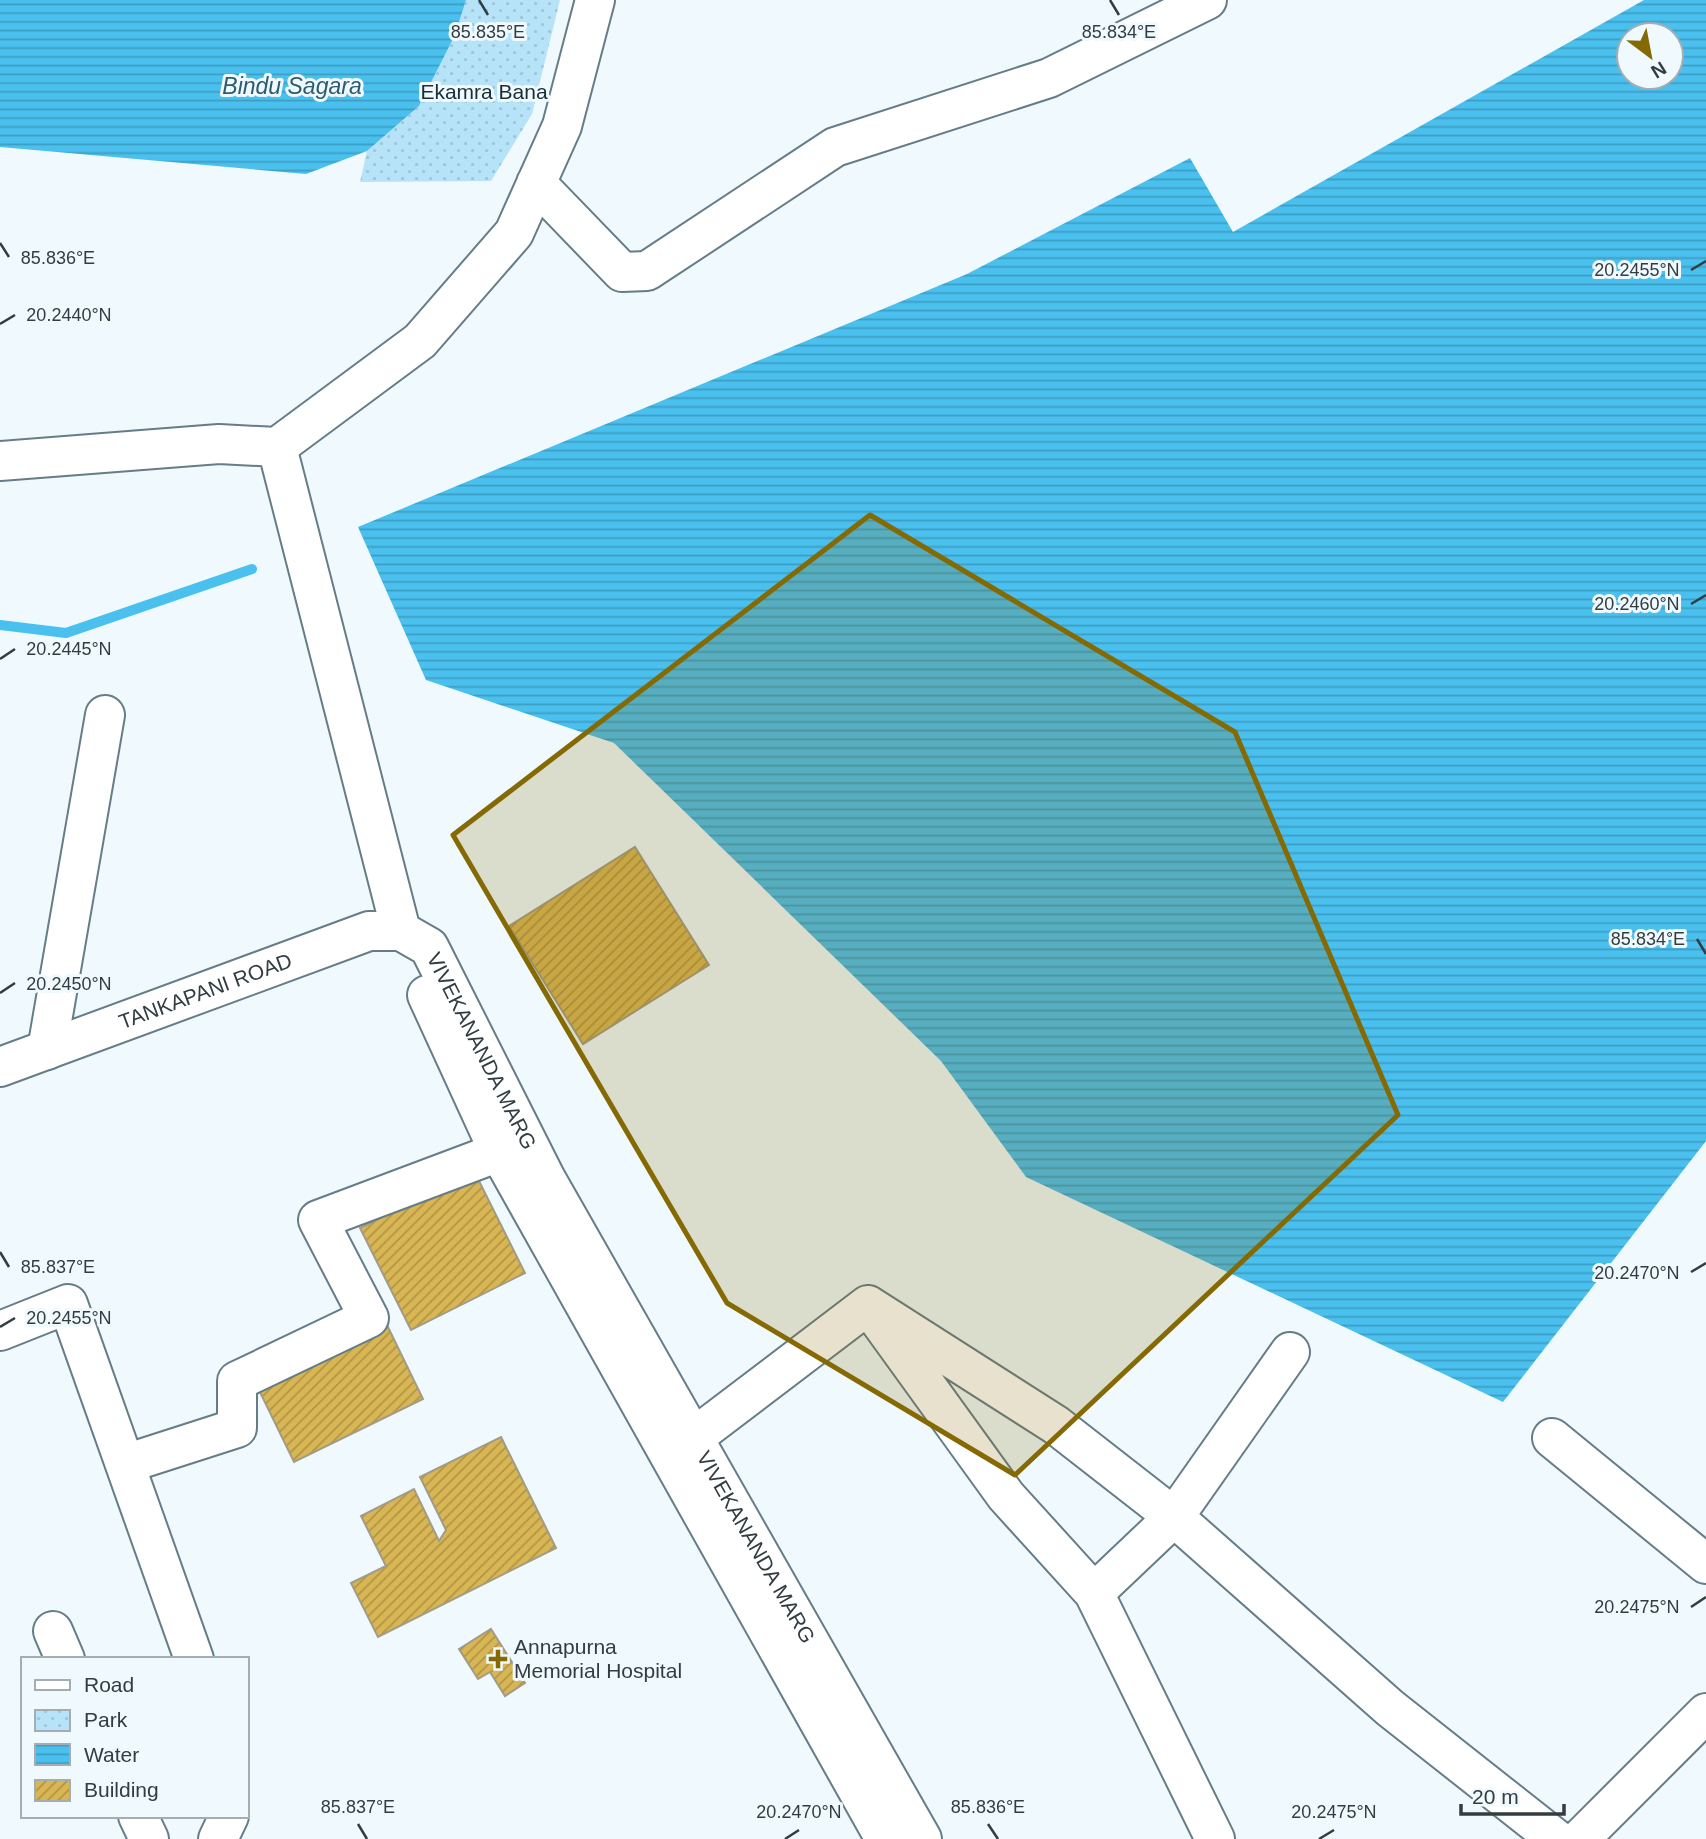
<svg xmlns="http://www.w3.org/2000/svg" width="1706" height="1839" font-family="Helvetica,sans-serif">
	<style>
		.park { fill: url(#park-dots) }
		.water { fill: url(#water-rules); fill-rule: evenodd }
		.lines { fill: none; stroke-linecap: round; stroke-linejoin: round }
		.stream { stroke: #4ac0ef; stroke-width: 10 }
		.building { fill: url(#building-hatch); stroke: #a29b86; stroke-width: 2 }
		.street-casing { stroke: #667c87; stroke-width: 42 }
		.secondary-casing { stroke: #667c87; stroke-width: 42 }
		.street { stroke: #fff; stroke-width: 38 }
		.secondary { stroke: #fff; stroke-width: 38 }
		.marked { fill: #856903; fill-opacity: 0.2; stroke: #856903; stroke-width: 5; stroke-linejoin: round }
		.ticks { fill: none; stroke: #333d41; stroke-width: 2.5 }
		.poi-dot { fill: #856903; stroke: #eff9fe; stroke-width: 2.5 }
		.labels { text-anchor: middle; stroke-width: 6; stroke-linejoin: round; paint-order: stroke }
		.park-label { font-size: 21px; fill: #1a2e37; stroke: #eff9fe }
		.street-label { font-size: 21px; fill: #333d41; stroke: #eff9fe }
		.poi-label { font-size: 21px; fill: #333d41; stroke: #eff9fe; text-anchor: start }
		.water-label { font-size: 23px; font-style: italic; fill: #2c5c70; stroke: #eff9fe }
		.ticks-label { font-size: 18px; text-anchor: middle; fill: #333d41; stroke: #eff9fe; stroke-width: 6; stroke-linejoin: round; paint-order: stroke }
	</style>
	<defs>
		<pattern id="park-dots" width="8" height="8" patternUnits="userSpaceOnUse" patternTransform="scale(1.75)"><rect width="8" height="8" fill="#b7e3f9"/><path d="M2 2h.1M6 6h.1" fill="none" stroke="#9ec4d7" stroke-width="1.8" stroke-linecap="round"/></pattern>
		<pattern id="water-rules" width="6" height="5" patternUnits="userSpaceOnUse" patternTransform="scale(1.75)"><rect width="6" height="5" fill="#4ac0ef"/><path d="M0 2.5h6" fill="none" stroke="#3e9dc3"/></pattern>
		<pattern id="building-hatch" width="6" height="6" patternUnits="userSpaceOnUse" patternTransform="scale(1.75)"><rect width="6" height="6" fill="#d8b653"/><path d="M-1 1l2-2M0 6l6-6M5 7l2-2" fill="none" stroke="#b09546"/></pattern>
	</defs>
	<rect width="100%" height="100%" fill="#eff9fe"/>
	<path class="park" d="M466 0H560L532 114 491 181 360 182 367 151 419 106 455 35Z"/>
	<path class="water" d="M0 0H466L455 35 419 106 367 151 306 174 0 147Z
		M1644 0H1706V1141L1503 1402 1026 1177 941 1061 614 743 426 680 358 527 967 274 1190 158 1233 232ZM1629 35H1671V77H1629Z"/>
	<g class="lines">
		<path class="stream" d="M0 625 66 633 252 569"/>
	</g>
	<path class="building" d="M635 847 709 965 583 1044 509 926Z
		M474 1171 525 1273 411 1330 360 1228Z
		M386 1323 423 1399 294 1462 257 1386Z
		M501 1437 556 1548 378 1637 351 1583 386 1566 361 1516 414 1489 439 1541 446 1530 420 1477Z
		M491 1629 525 1683 505 1696 490 1672 478 1679 459 1649Z"/>
	<g class="lines">
		<g class="street-casing">
			<path id="street" d="M536 183 622 272 647 271 835 147 1049 78 1207 0
				M0 461 219 444 277 447
				M401 931 277 447 420 341 514 233 562 126 595 0
				M47 1050 105 715
				M868 1305 1056 1425 1174 1517 1390 1708 1556 1839
				M0 1331 68 1304 194 1659
				M693 1438 868 1305 1006 1496 1094 1593 1215 1839
				M1552 1438 1706 1564
				M125 1464 237 1428V1381L369 1318 318 1220 499 1152
				M1094 1593 1174 1517 1290 1352
				M53 1631 65 1659
				M138 1816 149 1839
				M218 1839 229 1816
				M1580 1839 1706 1713"/>
		</g>
		<g class="secondary-casing">
			<g id="secondary">
				<path d="M427 995 499 1152 885 1839"/>
				<path id="s1" d="M0 1067 369 931H401L429 947 546 1179 922 1839"/>
			</g>
		</g>
		<use href="#street" class="street"/>
		<use href="#secondary" class="secondary"/>
	</g>
	<path class="marked" d="M870 515 1235 732 1398 1115 1015 1475 727 1303 453 835Z"/>
	<path class="ticks" d="M479 0 488 15M1110 0 1119 15M0 243 9 257M1691 270 1706 261M0 324 15 315M1691 604 1706 595M0 659 15 649M1697 939 1706 954M0 993 15 983M0 1252 9 1267M1691 1272 1706 1263M0 1327 15 1318M1691 1607 1706 1597M358 1824 367 1839M988 1824 998 1839M785 1839 799 1830M1319 1839 1334 1830"/>
	<path class="poi-dot" d="M494.5 1648.5h7v7h7v7h-7v7h-7v-7h-7v-7h7z"/>
	<g class="labels">
		<g class="park-label">
			<text x="484" y="99">Ekamra Bana</text>
		</g>
		<g class="street-label">
			<text dy="7" stroke="none"><textPath href="#s1" startOffset="219">TANKAPANI ROAD</textPath></text>
			<text dy="7" stroke="none"><textPath href="#s1" startOffset="574">VIVEKANANDA MARG</textPath></text>
			<text dy="7" stroke="none"><textPath href="#s1" startOffset="1141">VIVEKANANDA MARG</textPath></text>
		</g>
		<g class="poi-label">
			<text x="514" y="1654">Annapurna<tspan x="514" dy="24">Memorial Hospital</tspan></text>
		</g>
		<g class="water-label">
			<text x="292" y="94">Bindu Sagara</text>
		</g>
	</g>
	<g class="ticks-label">
		<text x="488" y="38">85.835°E</text>
		<text x="1119" y="38">85.834°E</text>
		<text x="58" y="264">85.836°E</text>
		<text x="1637" y="276">20.2455°N</text>
		<text x="69" y="321">20.2440°N</text>
		<text x="1637" y="610">20.2460°N</text>
		<text x="69" y="655">20.2445°N</text>
		<text x="1648" y="945">85.834°E</text>
		<text x="69" y="990">20.2450°N</text>
		<text x="58" y="1273">85.837°E</text>
		<text x="1637" y="1279">20.2470°N</text>
		<text x="69" y="1324">20.2455°N</text>
		<text x="1637" y="1613">20.2475°N</text>
		<text x="358" y="1813">85.837°E</text>
		<text x="988" y="1813">85.836°E</text>
		<text x="799" y="1818">20.2470°N</text>
		<text x="1334" y="1818">20.2475°N</text>
	</g>
	<rect x="21" y="1657" width="228" height="161" fill="#eff9fe" stroke="#a4aeb2" stroke-width="2"/>
	<rect x="35" y="1680" width="35" height="10" fill="#ffffff" stroke="#a4aeb2" stroke-width="2"/>
	<text x="84" y="1692" font-size="21" fill="#333d41">Road</text>
	<rect x="35" y="1710" width="35" height="21" fill="url(#park-dots)" stroke="#a4aeb2" stroke-width="2"/>
	<text x="84" y="1727" font-size="21" fill="#333d41">Park</text>
	<rect x="35" y="1744" width="35" height="21" fill="url(#water-rules)" stroke="#a4aeb2" stroke-width="2"/>
	<text x="84" y="1762" font-size="21" fill="#333d41">Water</text>
	<rect x="35" y="1780" width="35" height="21" fill="url(#building-hatch)" stroke="#a4aeb2" stroke-width="2"/>
	<text x="84" y="1797" font-size="21" fill="#333d41">Building</text>
	<g transform="translate(1650 56) rotate(148)"><circle r="33" fill="#eff9fe" stroke="#a4aeb2" stroke-width="2"/>
	<path d="M0-5L12 26L0 18L-12 26Z" fill="#856903"/>
	<text y="-10" font-size="19" font-weight="bold" text-anchor="middle" fill="#333d41">N</text>
	</g>
	<path d="M1461 1804v10h103v-10" fill="none" stroke="#333d41" stroke-width="3.5"/>
	<text x="1472" y="1804" font-size="21" fill="#333d41" stroke="#eff9fe" stroke-width="5" paint-order="stroke">20 m</text>
</svg>
